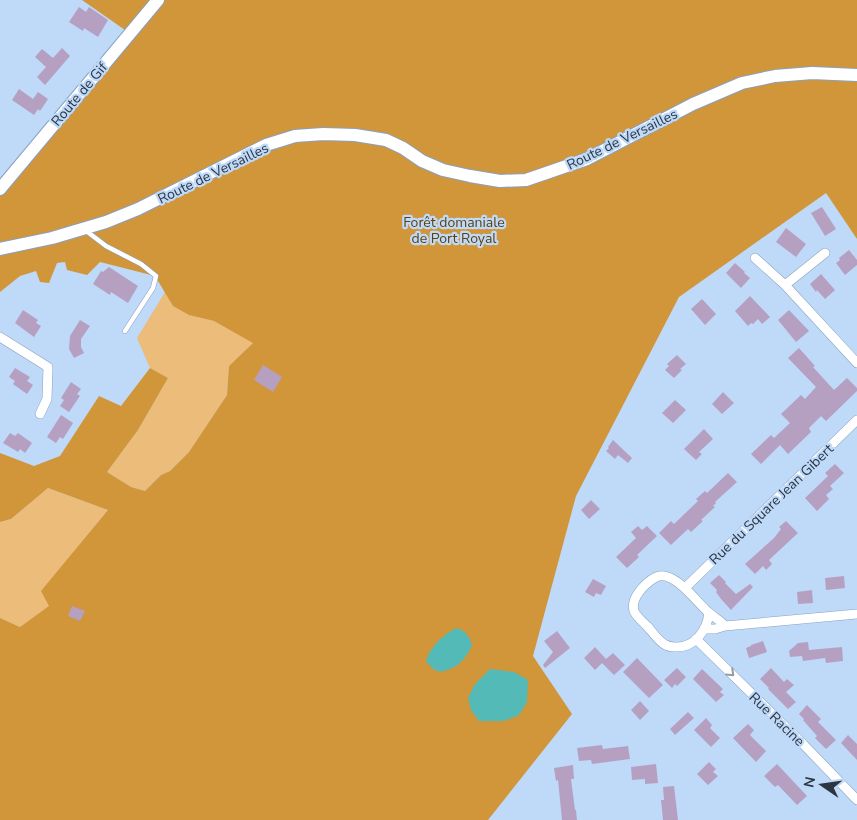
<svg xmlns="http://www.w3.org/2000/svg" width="857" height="820" font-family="'Nunito Sans',sans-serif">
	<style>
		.green { fill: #ecbc7b }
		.forest { fill: #d1953a }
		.water { fill: #53bab8 }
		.building { fill: #b6a0c1 }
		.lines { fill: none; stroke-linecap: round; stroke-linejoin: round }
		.lane-casing { stroke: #89a1c0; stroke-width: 5.5 }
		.street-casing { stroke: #89a1c0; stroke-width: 10 }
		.secondary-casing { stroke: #89a1c0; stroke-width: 14 }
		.lane { stroke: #fff; stroke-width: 4.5 }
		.street { stroke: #fff; stroke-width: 9 }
		.secondary { stroke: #fff; stroke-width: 12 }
		.oneway { stroke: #969aa1 }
		.labels { text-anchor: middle; stroke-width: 4.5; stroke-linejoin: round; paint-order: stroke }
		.street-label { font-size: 14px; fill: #2c3643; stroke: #bfd9f9 }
		.park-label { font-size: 14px; fill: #5e400e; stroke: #bfd9f9 }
	</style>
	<rect width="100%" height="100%" fill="#bfd9f9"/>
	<path class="green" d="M165 292 173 306 190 315 214 321 254 342 229 366 227 395 189 452 170 471 161 475 145 491 131 487 107 472 138 430 168 378 150 368 137 338Z
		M48 488 108 510 81 543 50 606 20 627 0 618V522L11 519Z"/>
	<path class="forest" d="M82 0H150L125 30Z
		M162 0H857V239L826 193 679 297 576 496 533 656 572 714 488 820H0V618L20 627 49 606 41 591 108 510 48 488 11 519 0 522V453L34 466 60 456 99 396 121 406 150 368 168 378 138 430 107 472 131 487 145 491 161 475 170 471 189 452 227 395 229 366 253 343 214 321 189 315 173 306 155 276 100 262 87 275 67 270 65 262 57 263 49 283 40 282 36 271 20 276 0 292V195Z"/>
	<path class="water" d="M457 628C466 631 469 636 472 645 467 656 462 664 450 669 438 674 434 671 426 661 430 647 443 634 457 628Z
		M490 669 514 672 528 680 527 702 519 715 504 721H479L471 710 468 698 475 684Z"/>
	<path class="building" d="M79 7 86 12 89 7 108 20 98 37 84 28 83 31 69 22Z
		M62 48 70 56 45 85 37 77 46 67 35 57 42 49 53 58Z
		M19 89 33 99 38 92 48 99 40 111 38 109 34 115 12 100Z
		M822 207 836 229 825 236 811 213Z
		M786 228 806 244 796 257 776 242Z
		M849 250 857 260V265L845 275 836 263 840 260 839 258Z
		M735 263 745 272 744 273 750 278 741 288 726 273Z
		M109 267 138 286 128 303 111 292 110 295 93 284 101 271 103 272Z
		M821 274 835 290 825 299 817 290 816 292 810 284Z
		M750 296 770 317 762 324 758 319 753 324 751 323 748 326 735 311Z
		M702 299 716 314 705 325 691 309Z
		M23 310 38 320 36 323 41 326 34 337 15 323Z
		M789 310 809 331 796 342 778 320Z
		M80 320 90 326 81 339V347L84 353 74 358 69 349 70 336Z
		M799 348 815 366 813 367 834 390 847 378 857 388V391L826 421 821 416 809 428 811 432 788 454 780 445 761 464 751 454 771 435 774 438 790 423 781 414 801 395 805 399 816 387 788 358Z
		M677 355 686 364 680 369 682 370 674 378 665 370 669 366 667 364Z
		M263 365 282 377 273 392 254 380Z
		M15 368 30 377 27 381 33 385 27 394 13 384 15 381 9 377Z
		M71 382 81 389 77 394 80 396 69 412 60 406 64 400 61 398Z
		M723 392 734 403 722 414 712 404Z
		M675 400 686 410 673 423 662 413Z
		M61 415 73 423 63 439 60 437 56 443 47 437Z
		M704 429 713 439 699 452 702 454 696 460 684 449Z
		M10 433 15 436 18 433 32 443 25 453 20 449 18 452 3 443Z
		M613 440 632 458 628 463 618 455 615 459 606 451 609 448 608 447Z
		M835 464 844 473 830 486 833 489 826 495 829 499 817 511 805 498 828 476 825 473Z
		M728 473 737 482 715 502 716 503 713 506 715 507 701 520 703 521 691 532 688 529 671 545 659 533 671 521 674 524 698 501 696 499 705 491 707 493Z
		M591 500 600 509 589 519 581 510Z
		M786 521 798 533 769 560 772 564 766 570 763 566 755 574 745 564 774 538 781 529 779 527Z
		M638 526 642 530 647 526 657 536 637 555 639 557 627 568 616 557 636 538 631 532Z
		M719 575 726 582 725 583 736 594 750 584 753 587 731 610 721 599 716 592 717 590 710 583Z
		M844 576 845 588 826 590 825 578Z
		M593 579 606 586 601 595 596 593 594 597 585 592Z
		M812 590 813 603 798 604 797 592Z
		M72 606 85 611 80 621 68 616Z
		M557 631 570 648 545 668 543 665 553 652 544 641Z
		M763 641 767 652 749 658 746 648 751 646V645Z
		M808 642 809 650 842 647 843 661 826 663 825 658 803 661 802 656 790 657 789 651 798 643Z
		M595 647 606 659 613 653 625 665 614 675 602 663 595 670 584 658Z
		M637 658 663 685 649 698 623 672Z
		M677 668 686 677 677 686 675 684 672 688 664 680Z
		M771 668 784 682 787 679 794 685 786 692 796 702 788 709 768 689 769 688 760 679Z
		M702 669 723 689 720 692 724 695 716 702 693 679Z
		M640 701 649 711 640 720 631 710Z
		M807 705 821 719 818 722 836 740 826 749 815 738 817 736 803 720 804 719 799 714Z
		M688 712 694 718 675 735 670 729Z
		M706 718 712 725 710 728 720 738 711 747 694 730Z
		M748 724 754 730 750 735 766 751 756 762 733 738Z
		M848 735 857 744V760L841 743Z
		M602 745 603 749 628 746 630 759 592 764 591 760 579 761 577 748Z
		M709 762 716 769 713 772 718 776 708 785 697 774Z
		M656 764 658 783 645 784V779L632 780 631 767Z
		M777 764 807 796 797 805 778 785 775 787 764 776Z
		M573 765 574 779H571L575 810H576L577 820H562L558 780 556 781 554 768Z
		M674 786 678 820H663L661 800H664L663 787Z"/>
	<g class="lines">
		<g class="lane-casing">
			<path id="lane" d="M85 230 106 246 141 264 156 276 153 288 125 331"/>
		</g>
		<g class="street-casing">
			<path id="street" d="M755 258 785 285 857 363
				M785 285 825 253
				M0 337 48 367 47 399 40 414
				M685 588 857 420
				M709 613C707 630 695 648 675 647 671 647 667 646 664 644 658 640 653 633 648 627 644 623 638 618 635 613 628 600 645 583 656 577 673 569 696 601 707 611 713 617 720 620 725 626
				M705 629H715L725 626 857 614
				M696 639 804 745 857 800"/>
		</g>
		<g class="secondary-casing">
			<path id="secondary" d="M0 189 158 0
				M0 249 52 238 106 222 138 209 266 145 295 136 323 134 355 135 386 140 403 148 422 161 443 170 470 176 500 181 526 180 587 159 693 104 742 83 775 76 812 73 857 75"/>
		</g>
		<use href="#lane" class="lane"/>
		<use href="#street" class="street"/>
		<use href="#secondary" class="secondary"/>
	</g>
	<defs><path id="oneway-chevron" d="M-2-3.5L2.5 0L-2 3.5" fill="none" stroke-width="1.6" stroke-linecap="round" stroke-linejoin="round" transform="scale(1.25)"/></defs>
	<use class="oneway" href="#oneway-chevron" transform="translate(731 673) rotate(44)"/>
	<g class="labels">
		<g class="street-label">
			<text transform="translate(79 94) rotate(-50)" y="5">Route de Gif</text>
			<text transform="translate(622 139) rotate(-26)" y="5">Route de Versailles</text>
			<text transform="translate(213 173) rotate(-26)" y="5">Route de Versailles</text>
			<text transform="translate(771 504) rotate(-44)" y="5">Rue du Square Jean Gibert</text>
			<text transform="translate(777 719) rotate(44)" y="5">Rue Racine</text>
		</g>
		<g class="park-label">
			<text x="454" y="227">Forêt domaniale<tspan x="454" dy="16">de Port Royal</tspan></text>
		</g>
	</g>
	<g transform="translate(822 785) rotate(283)" stroke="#bfd9f9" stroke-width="4" paint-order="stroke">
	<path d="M0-4L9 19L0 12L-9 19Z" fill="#2c3643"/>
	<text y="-8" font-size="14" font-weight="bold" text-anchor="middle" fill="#2c3643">N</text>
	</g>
</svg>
